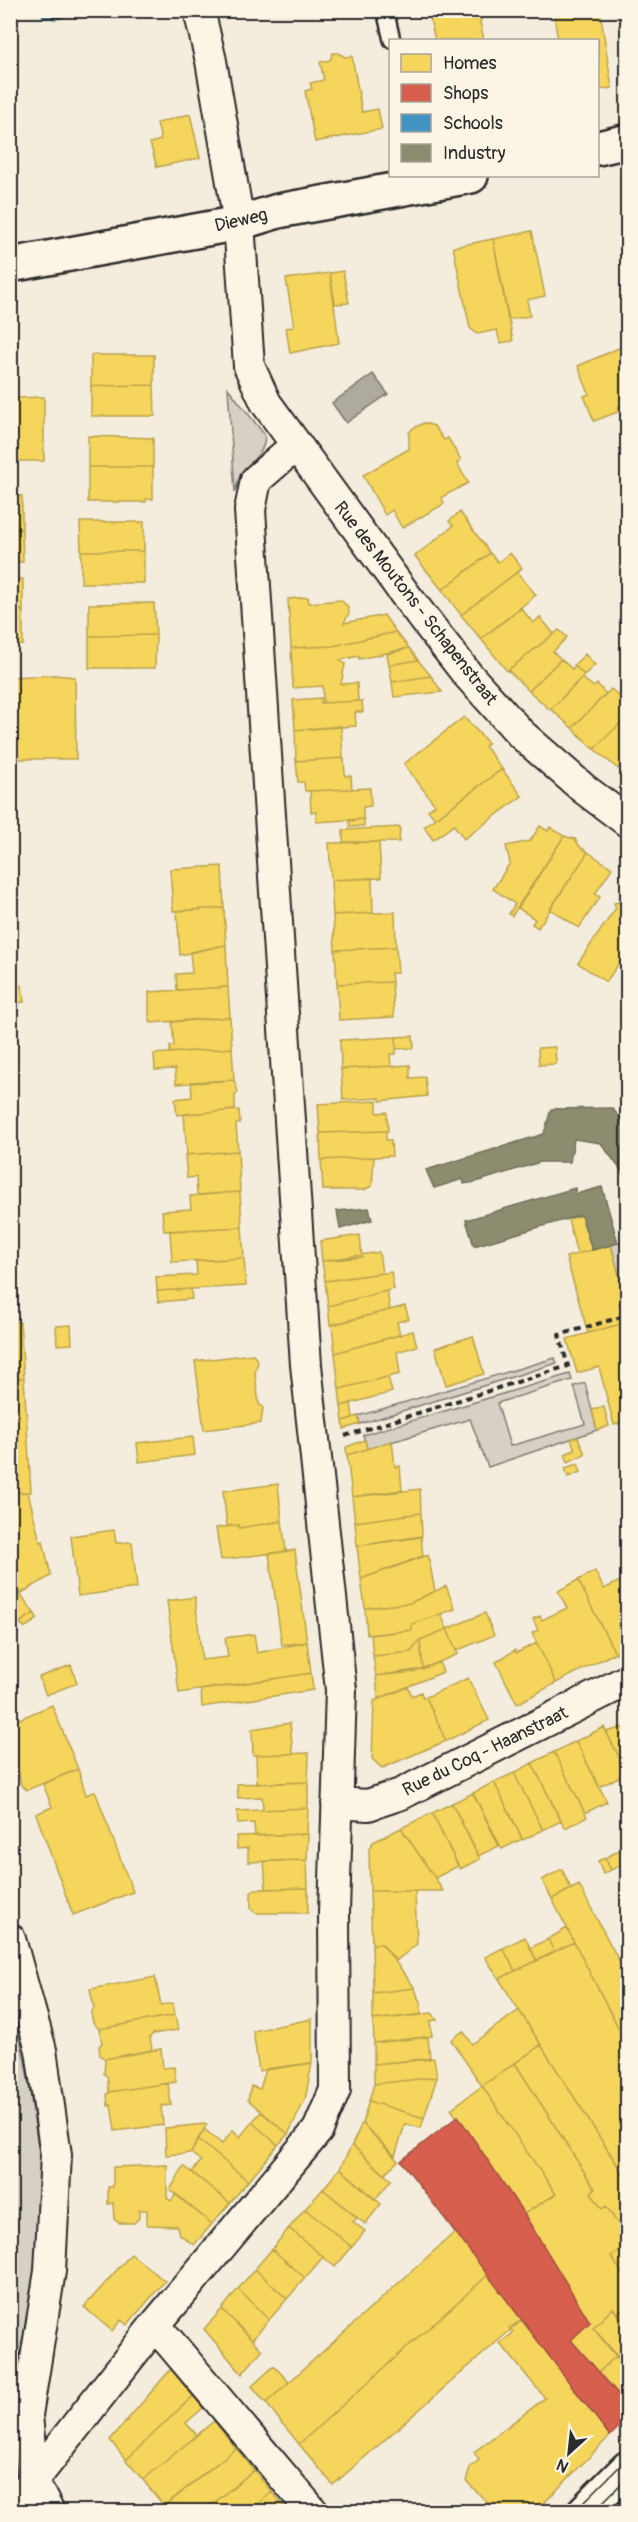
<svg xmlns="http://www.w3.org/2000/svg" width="638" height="2522" font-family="Pangolin,sans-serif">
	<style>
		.green { fill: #d6d1c4; stroke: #807e78; stroke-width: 1.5 }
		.water { fill: #afaaa0; stroke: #7a7771; stroke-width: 1.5 }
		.homes { fill: #f6d55c; stroke: #b9a24d; stroke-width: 1.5 }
		.shops { fill: #d6604d; stroke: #a35043; stroke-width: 1.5 }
		.schools { fill: #4393c3; stroke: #3c7495; stroke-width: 1.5 }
		.industry { fill: #8c8c6e; stroke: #6f6f5a; stroke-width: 1.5 }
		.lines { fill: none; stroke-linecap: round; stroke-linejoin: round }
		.lane-casing { stroke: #2b2b2b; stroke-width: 20 }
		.street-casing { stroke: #2b2b2b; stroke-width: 34 }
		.secondary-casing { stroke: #2b2b2b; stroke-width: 38 }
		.path { stroke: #2b2b2b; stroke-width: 4; stroke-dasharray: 6 4.5; stroke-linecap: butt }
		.lane { stroke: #fcf5e5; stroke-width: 15 }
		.street { stroke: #fcf5e5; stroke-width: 30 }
		.secondary { stroke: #fcf5e5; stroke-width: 33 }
		.tram { stroke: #2b2b2b; stroke-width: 1.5 }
		.labels { text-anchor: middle; stroke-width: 6; stroke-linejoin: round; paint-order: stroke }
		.street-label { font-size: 18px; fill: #2b2b2b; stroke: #fcf5e5 }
	</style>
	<rect width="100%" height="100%" fill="#f4edde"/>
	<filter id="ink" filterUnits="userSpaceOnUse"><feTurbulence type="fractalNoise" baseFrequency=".0167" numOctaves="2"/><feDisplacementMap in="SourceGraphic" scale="12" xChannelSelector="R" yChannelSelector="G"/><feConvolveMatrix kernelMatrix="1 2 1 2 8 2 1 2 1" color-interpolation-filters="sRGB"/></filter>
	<g filter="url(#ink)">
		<path class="green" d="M228 388 264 434C268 452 250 460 241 474 238 479 237 486 235 492Z
			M627 1240V1298H625L611 1245Z
			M555 1358 557 1363 360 1424 358 1416Z
			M570 1374 572 1380 497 1403 510 1446 585 1424 574 1386 585 1383 597 1430 488 1467 470 1419 367 1449 363 1435Z
			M11 1997 26 2066 41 2166 34 2279 11 2405Z"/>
		<path class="water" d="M373 374 388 394 346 423 332 403Z"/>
		<path class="homes" d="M428 10H483L485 12 480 22 484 40H435Z
			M553 10H600L612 88 598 90V40H558Z
			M333 53H338L345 57 352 56 362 112 378 109 382 129 315 142 305 91 312 89 310 83 324 80 320 62 330 60Z
			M190 114 200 158 157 167 150 143 161 140 157 123Z
			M532 231 545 296 527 300 530 316 508 320 493 239Z
			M493 239 513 341 500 343 497 330 477 334 470 328 453 247Z
			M343 271 349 303 335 304 330 273Z
			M330 273 339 343 290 353 286 328 294 327 286 279Z
			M628 344V403L618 407 620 411 594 421 584 396 589 394 578 366Z
			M91 355H154V385L91 386Z
			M154 385 155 416H91V386Z
			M44 397V461H12V398Z
			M10 398 12 461H10Z
			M424 423 434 426 444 440 448 438 461 460 457 463 468 483 442 497 444 504 402 528 392 510 385 515 363 475 409 449V433L413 428Z
			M88 436 153 438V467H88Z
			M88 467H153V499H146V502H88Z
			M10 496H22V529H10Z
			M460 512 490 553 442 590 415 556 453 526 449 521Z
			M80 522H144V551H81Z
			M10 529H22L23 562H10Z
			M81 551H144V583H81Z
			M490 553 498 562 510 553 522 568 461 615 442 590Z
			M517 572 536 595 481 639 461 615Z
			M10 579H23V610H10Z
			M308 597 309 603 341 600 348 607 349 613 344 623 384 615 396 632 333 646 291 648 288 599Z
			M154 603 156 635 89 636V604Z
			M521 608 533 623 540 617 554 634 507 671 481 639Z
			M10 610 23 611V645H10Z
			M559 630 567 637 553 652 561 659 529 691 508 670Z
			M396 632 409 648 359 659V656L340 660 345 664 341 684 357 683 358 701 323 703V686L293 688 291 648 333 646Z
			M156 635 155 668H89V636Z
			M409 648 418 660 389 665 387 654Z
			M585 654 595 665 584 675 574 665Z
			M561 659 572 669 575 666 584 675 550 710 529 691Z
			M418 660 431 676 392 682 389 665Z
			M55 675 75 677 76 759H11L10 677Z
			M431 676 442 692 394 697 392 682Z
			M582 678 594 687 597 684 606 694 572 728 551 709Z
			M611 689 621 698 628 691V716L594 749 572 728Z
			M321 698V703L362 701 363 712H355L356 726 295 730 293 700Z
			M628 716V757L618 769 594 749Z
			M464 717 488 743 485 746 502 769 435 819 428 810 435 805 404 764Z
			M341 726 343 758 296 761 295 730Z
			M344 758 345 776H351L352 789 305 791 304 782H298L296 761Z
			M502 769 522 796 464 839 454 825 433 840 424 827Z
			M370 788 371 806 363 807V819L316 822V812H311L310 791Z
			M364 819V826L350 827 349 821Z
			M540 826 548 831 550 827 564 836 512 916 509 914 515 904 493 889 510 863 506 846 530 841Z
			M400 827 399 842H343V830Z
			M564 836 575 839 580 847 588 852 538 928 532 924 535 919 518 908Z
			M379 842 381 878 331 880 329 843Z
			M588 852 612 868 595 894 600 897 579 928 550 909Z
			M222 866 224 908 173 911 170 869Z
			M372 878 373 913 333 915 331 880Z
			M628 900V950L606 982 578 963 616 908 614 903Z
			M224 908 226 945 180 955 177 911Z
			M395 912 396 947 335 950 333 915Z
			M226 945 228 987 177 990 176 974 192 973 190 952Z
			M396 947 398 973H391L392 982 337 984 335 950Z
			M392 982 394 1017 339 1020 337 984Z
			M22 985 24 1002 10 1004V986Z
			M228 987 230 1017 151 1023 149 1016V992Z
			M230 1017 232 1048 170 1053V1046H174L172 1022Z
			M413 1036 414 1048 396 1049V1037Z
			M396 1037V1054H390L391 1066 341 1069 340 1040Z
			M555 1047 556 1064 539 1065 538 1048Z
			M232 1048 234 1080 176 1084 175 1069 155 1070 154 1054Z
			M410 1065V1078L425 1077 427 1096 380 1101V1098L343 1100 341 1069Z
			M234 1080 238 1092 235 1096V1110L177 1115 175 1099 192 1097 191 1082Z
			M377 1101V1113L387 1112 388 1131 320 1133 318 1104Z
			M239 1110 240 1123 236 1124 238 1151 187 1155 184 1114Z
			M386 1131V1140H391L392 1156 321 1160 320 1133Z
			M238 1151 240 1192 197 1195 196 1177 187 1178 185 1155Z
			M374 1157 372 1186 364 1190H323L321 1160Z
			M240 1192 242 1227 164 1231 162 1211 191 1209 190 1196Z
			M581 1215 592 1250 577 1254 568 1219Z
			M242 1227 244 1258 172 1262 170 1231Z
			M360 1235 362 1257 322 1261 320 1241Z
			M611 1245 628 1309V1322L588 1333 566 1257Z
			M379 1252 382 1273 325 1281 322 1261Z
			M244 1258 246 1286 157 1291 156 1277 197 1275 196 1261Z
			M391 1272 394 1289 328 1306 325 1281Z
			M191 1289 192 1299 158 1302 157 1291Z
			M387 1291 390 1310 330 1325 328 1306Z
			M405 1306 409 1319 397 1322 400 1335 335 1353 332 1325Z
			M10 1322H20L24 1378 10 1379Z
			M628 1322V1421L614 1425 599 1367 577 1373 567 1339Z
			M71 1325 72 1344 57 1345 56 1326Z
			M413 1331 417 1346 397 1352 400 1374 339 1389 335 1353Z
			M473 1336 484 1374 446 1385 435 1348Z
			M253 1354 258 1362 255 1373 259 1404 263 1407 261 1423 204 1430 195 1361Z
			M388 1377 392 1392 341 1406 339 1389Z
			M24 1378 31 1492 10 1493V1379Z
			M351 1403 353 1418 343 1421 341 1406Z
			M604 1407 609 1426 597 1430 592 1410Z
			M358 1416 360 1424 344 1429 343 1421Z
			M193 1437 195 1455 139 1462 137 1443Z
			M578 1437 585 1454 568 1462 565 1454 575 1450 571 1439Z
			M365 1440 367 1449 347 1455 346 1447Z
			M392 1441 395 1467 400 1466 402 1490 352 1497 347 1455Z
			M578 1464 581 1472 568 1477 565 1468Z
			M278 1484 282 1521 239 1528V1525L227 1526 223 1491Z
			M420 1489 421 1513 355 1522 352 1497Z
			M28 1492 40 1542 43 1541 51 1576 20 1594 10 1581V1493Z
			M421 1513 422 1536 357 1546 355 1522Z
			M282 1521 286 1551 221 1560 216 1528 239 1525V1528Z
			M114 1530 116 1543 132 1542 137 1588 78 1596 71 1536Z
			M421 1537 423 1556 361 1579 357 1546Z
			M295 1550 307 1642 282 1645 269 1554Z
			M428 1555 435 1591 410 1603 365 1608 361 1579Z
			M595 1571 604 1589 628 1577V1647L615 1653 578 1580Z
			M578 1580 615 1653 556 1683 532 1633 538 1630 533 1619 540 1616 542 1620 567 1608 558 1591Z
			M15 1586 34 1613 10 1629V1589Z
			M446 1586 455 1609 412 1624V1630L367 1635 365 1608 410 1603Z
			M195 1597 202 1660 228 1657 225 1638 254 1634 257 1653 307 1642 311 1673 179 1693 167 1601Z
			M34 1613 38 1619 24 1628 20 1623Z
			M485 1613 494 1635 456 1651 447 1629Z
			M441 1614 447 1629 420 1640 411 1652 373 1656 371 1635 412 1630V1624Z
			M447 1629 458 1654 423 1669 420 1640Z
			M420 1640 423 1669 376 1676 373 1656 411 1652Z
			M537 1643 556 1683 517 1704 496 1662 515 1650 516 1653Z
			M439 1662 443 1672 378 1699 376 1676 413 1672Z
			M71 1665 77 1683 46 1695 39 1677Z
			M311 1673 313 1690 202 1707 201 1690Z
			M468 1678 489 1720 446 1741 426 1697Z
			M408 1687 412 1696 421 1692 423 1698 426 1697 446 1741 382 1768 372 1759 374 1701Z
			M52 1705 78 1769 27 1790 21 1785 18 1769 10 1770V1723Z
			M290 1723 293 1754 253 1755 252 1729Z
			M628 1726V1774L606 1732Z
			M604 1727 627 1773 599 1787 576 1741Z
			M576 1741 607 1802 585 1813 554 1752Z
			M554 1752 587 1817 565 1828 532 1763Z
			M309 1753 308 1782 257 1784 256 1755Z
			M532 1763 561 1821 543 1830 514 1773Z
			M78 1769 86 1795 95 1791 133 1892 73 1915 36 1814 52 1807 43 1784Z
			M514 1773 543 1830 523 1840 494 1782Z
			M308 1782V1808L263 1810 262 1797 238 1798 237 1784Z
			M494 1782 522 1839 502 1849 473 1793Z
			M473 1793 499 1846 478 1856 452 1803Z
			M452 1803 480 1859 460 1869 432 1813Z
			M308 1808 307 1834 255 1836 254 1823 238 1824 237 1811Z
			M432 1813 458 1866 435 1878 401 1828Z
			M401 1828 435 1878 443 1891H370L369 1849 373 1842Z
			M308 1834 307 1860 248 1862V1848L237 1849 236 1836Z
			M627 1846 628 1862 611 1870 605 1858Z
			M605 1858 611 1870 603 1874 598 1861Z
			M307 1860 308 1888 266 1889 264 1861Z
			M562 1869 571 1889 552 1899 542 1880Z
			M579 1885 628 1978V2028L620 2031 552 1899Z
			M308 1888V1913H256L251 1909V1893L255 1889Z
			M370 1891H415L417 1944 396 1961 382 1944H372Z
			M567 1928 574 1942 554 1952 548 1939Z
			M525 1937 537 1961 515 1971 503 1948Z
			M548 1939 554 1952 537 1961 530 1948Z
			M574 1942 620 2031 628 2028V2160L618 2166 499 1979Z
			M372 1944H382L415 1988 373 1993Z
			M503 1948 515 1971 499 1979 485 1957Z
			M155 1977 161 2005 173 2003 175 2015 99 2029 93 2023 91 2013 94 2008 90 1989Z
			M415 1988 419 2001H421V2015L373 2020V1993Z
			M519 2010 541 2045 482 2086 451 2040 463 2031 472 2044Z
			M432 2013 437 2020 430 2021 432 2036 374 2043 373 2020Z
			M175 2015 178 2030 153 2034 150 2037 152 2050 105 2059 100 2055 99 2046 102 2043 99 2029Z
			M312 2019V2063L259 2071 253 2031Z
			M428 2037 430 2059 374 2064V2043Z
			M541 2045 628 2182V2239L606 2206 602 2209 591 2193 595 2189 515 2063Z
			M161 2049 163 2068 174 2067 176 2082 109 2092 107 2076 104 2074 105 2059Z
			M434 2058 437 2077 374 2084V2064Z
			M312 2063 305 2100 288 2134 248 2100 251 2086 260 2089 266 2069Z
			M515 2063 595 2189 591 2193 602 2209 606 2206 628 2239V2247L611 2256 628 2282V2305L617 2314 613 2308 593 2328 616 2356 598 2373 571 2340 590 2322 524 2214 556 2194 482 2086Z
			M437 2077 424 2118 369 2101 374 2084Z
			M168 2083 171 2105 161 2106 163 2125 115 2131 111 2105 108 2106 107 2095 109 2092Z
			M482 2086 556 2194 524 2214 451 2109Z
			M369 2101 424 2118 421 2128 405 2124 395 2156 362 2123Z
			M261 2112 288 2134 278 2145 252 2122Z
			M252 2122 278 2145 248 2181 198 2139 204 2129 222 2144 233 2130 240 2137Z
			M362 2123 398 2161 384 2174 352 2145Z
			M207 2124 191 2153 166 2155 165 2128Z
			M198 2139 248 2181 230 2203 192 2172 201 2161 191 2153Z
			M352 2145 391 2180 375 2200 340 2168Z
			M167 2165V2198L171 2201 176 2194 212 2224 194 2245 179 2234 177 2226 147 2225V2210H139V2218L134 2223H119L114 2219 113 2203 108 2204V2187H113V2167Z
			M184 2166 230 2203 212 2224 170 2190Z
			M340 2168 381 2204 365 2224 323 2189Z
			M323 2189 357 2218 353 2222 365 2231 352 2247 305 2209Z
			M305 2209 352 2247 335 2267 289 2228Z
			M289 2228 323 2257 305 2278 272 2249Z
			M455 2232 488 2275 299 2444 266 2403Z
			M628 2247V2282L611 2256Z
			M272 2249 305 2278 287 2299 255 2269Z
			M131 2254 165 2281 127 2325 121 2320 112 2331 84 2307Z
			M255 2269 287 2299 269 2320 238 2289Z
			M488 2275 522 2320 333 2485 299 2444Z
			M238 2289 269 2320 252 2340 222 2309Z
			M627 2304 628 2305V2326L617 2314Z
			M613 2308 628 2326V2368L593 2328Z
			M222 2309 262 2350 242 2374 204 2329Z
			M522 2320 610 2436 535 2512H497L466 2481 470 2467 479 2460 474 2452 545 2398 500 2343 513 2333 509 2328Z
			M616 2356 628 2368V2405L598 2373Z
			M274 2366 289 2382 266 2403 252 2386Z
			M171 2369 193 2396 126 2460 110 2440Z
			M193 2396 203 2408 186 2423 197 2435 143 2480 126 2460Z
			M214 2421 236 2448 164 2506 143 2480Z
			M236 2448 254 2470 203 2512H169L165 2506Z
			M254 2470 272 2492 248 2512H203Z
			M272 2492 288 2512H248Z"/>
		<path class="shops" d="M458 2116 524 2214 590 2322 571 2340 628 2405V2418L610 2436 401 2161Z"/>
		<path class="schools" d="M42 10H101L54 19V17L43 18Z"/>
		<path class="industry" d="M612 1108 628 1128V1180L601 1143 574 1139 570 1162H540L476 1182 464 1184 463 1179 434 1188 426 1170 544 1134 551 1109Z
			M602 1187 618 1243 592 1250 581 1215 474 1246 466 1220 575 1188 576 1194Z
			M369 1208 372 1220 340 1229 337 1211Z"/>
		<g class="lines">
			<g class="lane-casing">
				<path id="lane" d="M385 10 392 40"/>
			</g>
			<g class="street-casing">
				<path id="street" d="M199 10 211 61 239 223 249 366 266 403 407 597 467 674 521 734 584 789 628 822
					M337 1803 368 1805 401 1794 628 1680
					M10 1939 41 2050 56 2155 50 2271 27 2415 33 2482 49 2512
					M155 2325 313 2512
					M10 2510 155 2325 318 2130 335 2090 334 1912 341 1690 306 1365 250 510 256 480 295 446"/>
			</g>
			<g class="secondary-casing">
				<path id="secondary" d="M598 148 628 141
					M10 265 239 223 278 211 471 176
					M584 2512 628 2468"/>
			</g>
			<path class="path" d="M345 1436 568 1366 559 1335 625 1316 621 1304 628 1302"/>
			<use href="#lane" class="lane"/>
			<use href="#street" class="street"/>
			<use href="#secondary" class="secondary"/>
			<path class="tram" d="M574 2512 628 2458
				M593 2512 628 2477"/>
		</g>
	</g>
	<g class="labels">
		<g class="street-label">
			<text transform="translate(241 220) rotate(-13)" y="6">Dieweg</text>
			<text transform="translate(416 603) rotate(52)" y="6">Rue des Moutons - Schapenstraat</text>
			<text transform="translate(485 1751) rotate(-26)" y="6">Rue du Coq - Haanstraat</text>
		</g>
	</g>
	<rect width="638" height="2522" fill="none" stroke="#fcf5e5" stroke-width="36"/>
	<rect x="18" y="18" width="602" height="2486" fill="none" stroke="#2b2b2b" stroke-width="2" filter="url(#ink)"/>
	<rect x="389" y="39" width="210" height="138" fill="#fcf5e5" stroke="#a8a49b" stroke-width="1.5"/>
	<rect x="401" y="54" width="30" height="18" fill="#f6d55c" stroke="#a8a49b" stroke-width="1.5"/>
	<text x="443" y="69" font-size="18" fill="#2b2b2b">Homes</text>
	<rect x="401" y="84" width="30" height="18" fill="#d6604d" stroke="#a8a49b" stroke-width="1.5"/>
	<text x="443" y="99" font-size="18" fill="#2b2b2b">Shops</text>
	<rect x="401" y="114" width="30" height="18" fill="#4393c3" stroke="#a8a49b" stroke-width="1.5"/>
	<text x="443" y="129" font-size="18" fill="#2b2b2b">Schools</text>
	<rect x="401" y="144" width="30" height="18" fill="#8c8c6e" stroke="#a8a49b" stroke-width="1.5"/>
	<text x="443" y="159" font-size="18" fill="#2b2b2b">Industry</text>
	<g transform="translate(569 2453) rotate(207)" stroke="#fcf5e5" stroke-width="4.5" paint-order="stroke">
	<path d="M0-4.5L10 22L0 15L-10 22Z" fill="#2b2b2b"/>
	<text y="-9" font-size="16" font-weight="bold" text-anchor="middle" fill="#2b2b2b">N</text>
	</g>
</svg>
